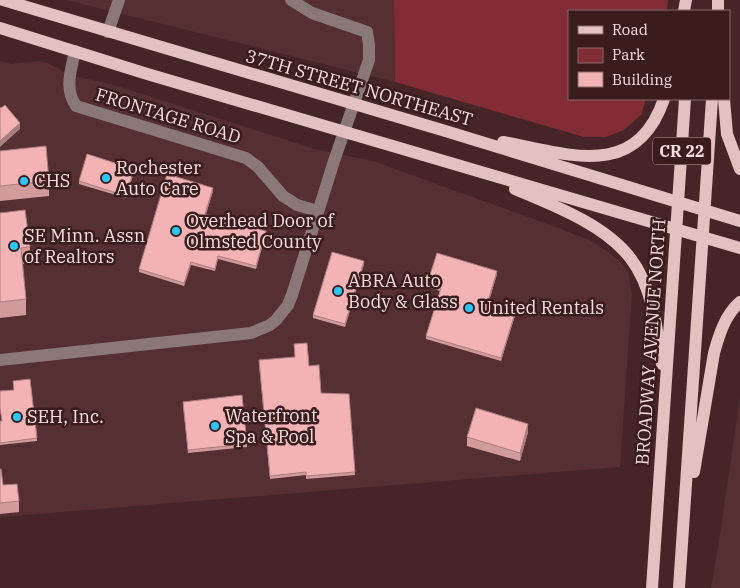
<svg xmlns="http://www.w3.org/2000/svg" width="740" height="588" font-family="'IBM Plex Serif',serif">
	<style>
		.built { fill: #552f31 }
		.green { fill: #822c35 }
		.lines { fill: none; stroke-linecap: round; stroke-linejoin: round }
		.minor { stroke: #8a7878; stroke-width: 12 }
		.major { stroke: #e4c1c1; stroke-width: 12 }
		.wall { fill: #d19a9b }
		.shaded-wall { fill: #aa7d7e }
		.building { fill: #f3b3b4; stroke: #aa7d7e }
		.poi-dot { fill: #26c9fe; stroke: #3a1c1d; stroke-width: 2 }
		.labels { text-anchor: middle; stroke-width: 5; stroke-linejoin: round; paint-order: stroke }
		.shield { fill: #3a1c1d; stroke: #bca4a4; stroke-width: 1 }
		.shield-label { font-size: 16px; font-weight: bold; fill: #f4dede }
		.street-label { font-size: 18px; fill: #f4dede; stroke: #3a1c1d }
		.poi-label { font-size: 18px; fill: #f4dede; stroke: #3a1c1d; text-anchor: start }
	</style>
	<rect width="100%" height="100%" fill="#452527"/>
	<path class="built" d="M66 0H394L395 82Z
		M0 61 11 64 38 61 48 63 70 75 114 85 318 150 373 161 545 223 592 241 607 251 622 263 628 272 632 293 620 467 0 517Z
		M740 396V588H711L720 535Z"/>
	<path class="green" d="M394 0H668L667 11H569V99H646L641 115 624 130 606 137H584L395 82Z"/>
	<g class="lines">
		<path class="minor" d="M108 32 119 0
			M75 51C71 71 64 88 76 106L246 158 258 167 283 196 297 205 318 211
			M0 360 251 333 270 325 276 320 288 305 292 295 334 161 369 60V45L367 32 312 13 291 0"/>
		<path class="major" d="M3 0 442 130 740 221
			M684 11 686 0
			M718 11V0
			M0 28 144 73 740 248
			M724 99 727 134 740 169
			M503 142C568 154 636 181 664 99
			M515 189C553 205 606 225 631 259 653 288 657 329 662 364
			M694 472 714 353C719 335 725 315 740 302
			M652 588 685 99
			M679 588 712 99"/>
	</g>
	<path class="wall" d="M0 151 49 181V196L0 201Z
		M134 172 126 198 79 184V181Z
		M213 191 206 214 266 233 256 269 218 259 215 271 191 265 184 286 139 272V269Z
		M0 213 30 247V263L22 264 26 299V315L0 318Z
		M364 264 345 327 313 318V315Z
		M497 274 489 301 516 312 501 361 426 339V336L440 291 427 287V284Z
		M259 363 321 393 349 394 355 475 306 479V475L270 479Z
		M183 404 247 444V447L188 453Z
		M0 421 37 438V441L0 445Z
		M528 432 520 461 467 446V437Z
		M0 469 3 485 19 501V512L0 514Z"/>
	<path class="shaded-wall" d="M20 123V129L0 147V141Z
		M134 169V172L126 198V196Z
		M213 188V191L205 217V214Z
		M266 231V233L256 269V266Z
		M364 261V264L345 327V324Z
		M191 262V265L184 286V283Z
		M497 271V274L488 304V301Z
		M516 310V312L501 361V358Z
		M528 424V432L520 461V453Z"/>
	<path class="building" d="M5 105 20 123 0 141V107L1 108Z
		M46 146 49 181 0 186V151Z
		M87 154 134 169 126 196 79 181Z
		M167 174 213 188 205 214 266 231 256 266 218 256 215 269 191 262 184 283 139 269Z
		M25 210 30 247 21 248 26 299 0 302V213Z
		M332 252 364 261 345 324 313 315Z
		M437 253 497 271 488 301 516 310 501 358 426 336 441 288 427 284Z
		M307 343 309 366 319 365 321 393 349 394 355 472 306 476V472L270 476 259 360 295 357 294 344Z
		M30 379 37 438 0 443V421H2L0 408V391L14 390 13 381Z
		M242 395 247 444 188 450 183 402Z
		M476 408 528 424 520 453 467 437Z
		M0 469H1L3 485 17 484 19 501 0 503Z"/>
	<g class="poi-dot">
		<circle cx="106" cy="178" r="5"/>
		<circle cx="24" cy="181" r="5"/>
		<circle cx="176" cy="231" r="5"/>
		<circle cx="14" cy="246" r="5"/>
		<circle cx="338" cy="291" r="5"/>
		<circle cx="469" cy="308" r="5"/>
		<circle cx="17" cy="417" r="5"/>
		<circle cx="215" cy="426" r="5"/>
	</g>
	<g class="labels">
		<rect class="shield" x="653" y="137.5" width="58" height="27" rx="4"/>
		<g class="shield-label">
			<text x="682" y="157">CR 22</text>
		</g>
		<g class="street-label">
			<text transform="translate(359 88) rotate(16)" y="6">37TH STREET NORTHEAST</text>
			<text transform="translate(168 116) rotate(17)" y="6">FRONTAGE ROAD</text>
			<text transform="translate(651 342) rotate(-86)" y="6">BROADWAY AVENUE NORTH</text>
		</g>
		<g class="poi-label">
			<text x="116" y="174">Rochester<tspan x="116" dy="21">Auto Care</tspan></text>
			<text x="34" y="187">CHS</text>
			<text x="186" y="227">Overhead Door of<tspan x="186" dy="21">Olmsted County</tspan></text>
			<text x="24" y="242">SE Minn. Assn<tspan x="24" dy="21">of Realtors</tspan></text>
			<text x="348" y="287">ABRA Auto<tspan x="348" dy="21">Body &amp; Glass</tspan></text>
			<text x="479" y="314">United Rentals</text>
			<text x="225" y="422">Waterfront<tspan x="225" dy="21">Spa &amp; Pool</tspan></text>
			<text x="27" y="423">SEH, Inc.</text>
		</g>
	</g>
	<rect x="568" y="10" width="162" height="90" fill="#3a1c1d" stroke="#846a6a"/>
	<rect x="578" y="26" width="25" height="8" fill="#e4c1c1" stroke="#846a6a"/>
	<text x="612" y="35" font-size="15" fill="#f4dede">Road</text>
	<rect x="578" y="48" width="25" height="15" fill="#822c35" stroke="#846a6a"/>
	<text x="612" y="60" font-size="15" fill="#f4dede">Park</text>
	<rect x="578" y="72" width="25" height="15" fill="#f3b3b4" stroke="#846a6a"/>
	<text x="612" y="85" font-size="15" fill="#f4dede">Building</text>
</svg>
